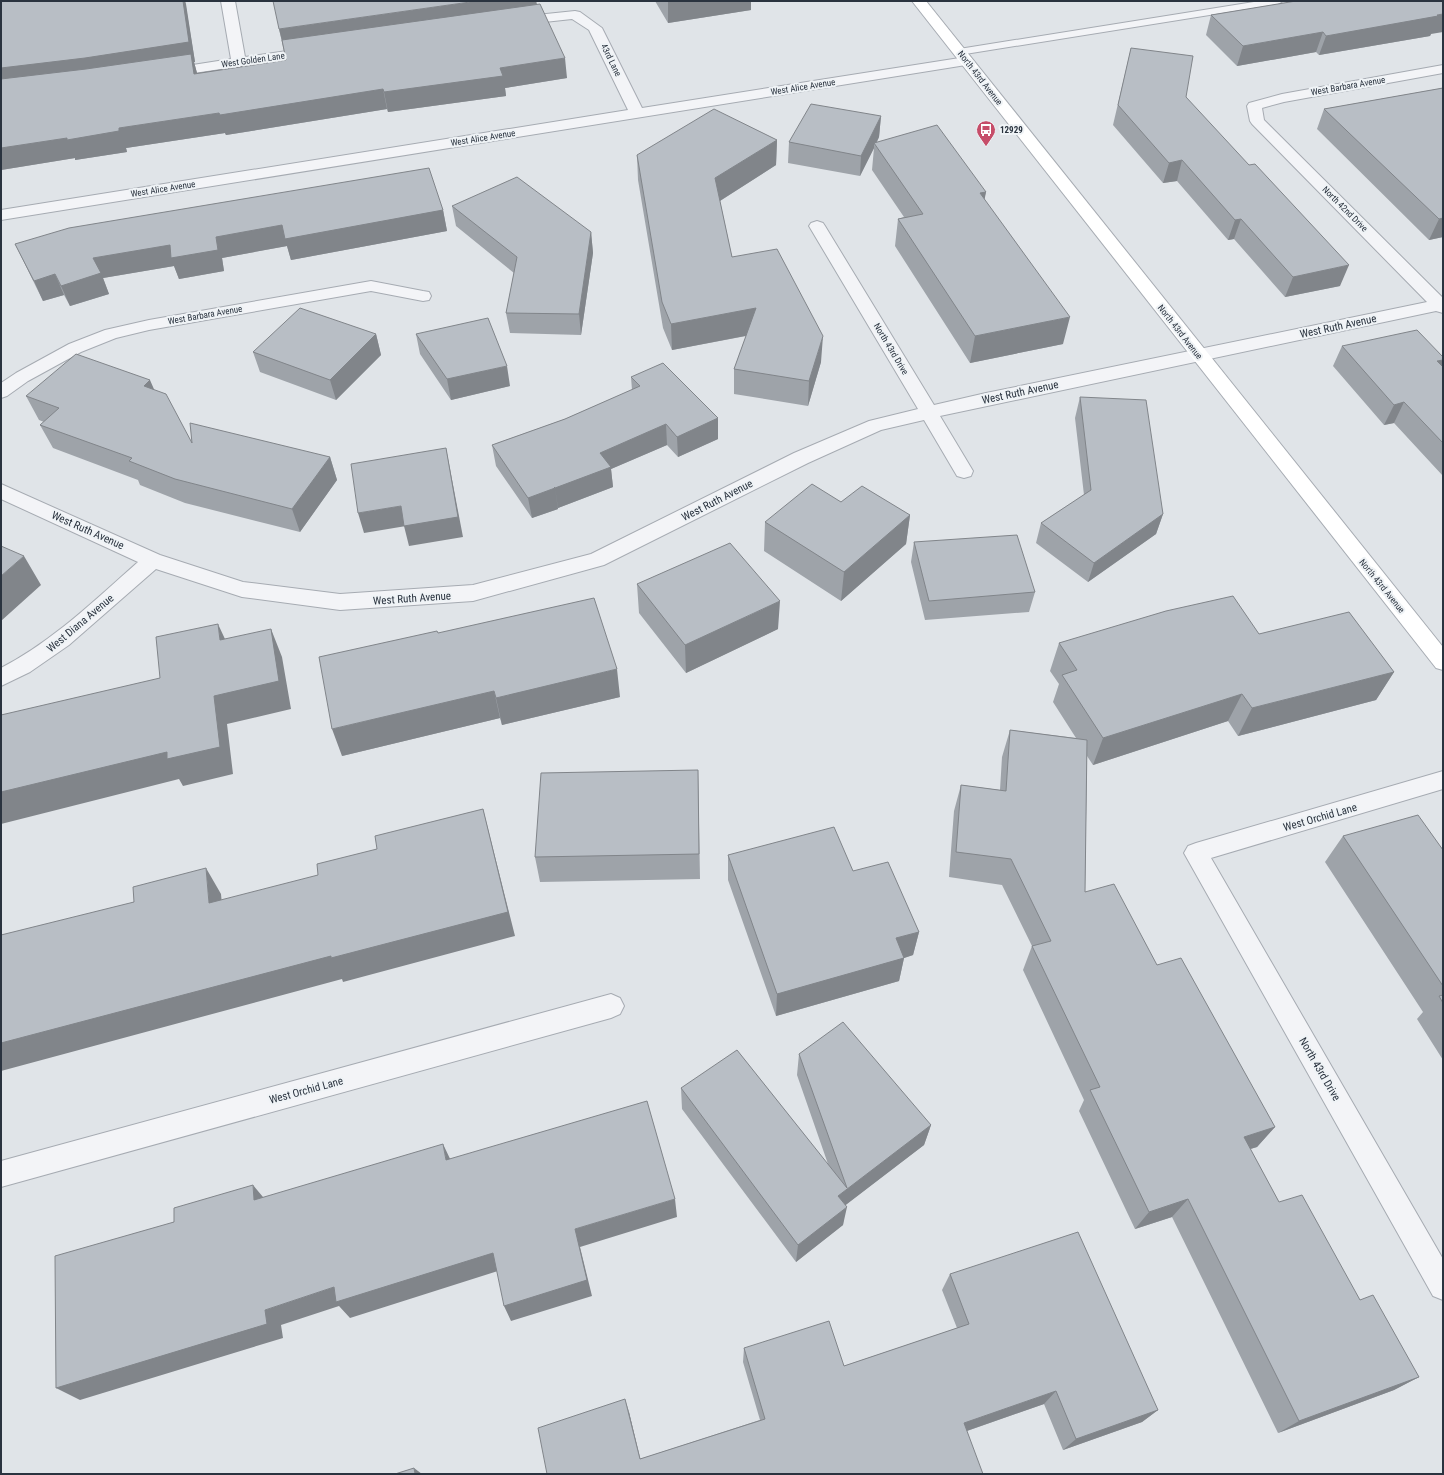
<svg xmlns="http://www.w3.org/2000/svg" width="1444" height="1475" font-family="'Roboto Condensed',sans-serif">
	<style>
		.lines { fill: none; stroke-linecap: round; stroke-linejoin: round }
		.service-casing { stroke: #a6abb2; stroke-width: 2 }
		.minor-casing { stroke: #a6abb2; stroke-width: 2 }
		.secondary-casing { stroke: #a6abb2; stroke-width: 2 }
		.service { fill: #f3f4f7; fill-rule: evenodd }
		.minor { fill: #f3f4f7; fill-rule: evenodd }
		.secondary { fill: #fff; fill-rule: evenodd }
		.wall { fill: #9ea3a9 }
		.shaded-wall { fill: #81858a }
		.building { fill: #b8bec5; stroke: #81858a }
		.labels { text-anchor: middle; stroke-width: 4; stroke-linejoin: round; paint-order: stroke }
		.far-street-label { font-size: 9px; fill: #2a333f; stroke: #eff3f6 }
		.far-poi-label { font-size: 9px; font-weight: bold; fill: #2a333f; stroke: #eff3f6; text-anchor: start }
		.street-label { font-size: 11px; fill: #2a333f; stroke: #eff3f6 }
	</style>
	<rect width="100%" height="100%" fill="#e0e4e8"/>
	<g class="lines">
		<g class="service-casing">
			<path id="service" d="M1260 1H1283L1278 4 959 55 954 52 959 49Z"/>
		</g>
		<g class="minor-casing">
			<path id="minor" d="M221 1H235L245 57 315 47 320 48 322 51 320 54 315 55 167 77 162 76 160 73 162 70 167 69 231 59Z
				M575 11 580 12 602 28 642 108 966 57 971 58 973 61 971 64 966 65 1 220V210L628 110 589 30 572 19 517 25 512 24 510 21 512 18 517 17Z
				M1443 65V73L1284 102 1262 108 1264 120 1443 298V313L1436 311 940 416 973 471 971 476 964 478 957 476 924 420 881 430 808 463 604 565 473 601 340 610 242 597 156 569 69 645 30 672 1 686V668C53 641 95 600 138 562L1 499V484L160 555 243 582 340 594 473 585 591 554 794 453 869 421 918 409 809 226 811 223 817 221 823 223 825 226 934 405 986 393 1427 302 1252 124 1250 121 1247 106 1249 103 1282 94Z
				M371 281 423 291 429 292 431 296 429 300 423 301 371 291 149 330 116 338 81 352 28 381 7 396 1 398V383L16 373 69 344 105 330 149 320Z
				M1443 771V789L1211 858 1443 1259V1300L1433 1296 1184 853 1188 846 1196 843Z
				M611 994 620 998 624 1006 620 1014 611 1018 1 1187V1161Z"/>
		</g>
		<g class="secondary-casing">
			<path id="secondary" d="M912 1H926L1443 647V670L1436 668Z"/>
		</g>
		<use href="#service" class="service"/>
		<use href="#minor" class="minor"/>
		<use href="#secondary" class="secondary"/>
	</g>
	<path class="wall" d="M1 1H185L195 62H194L197 73 286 60 279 29 536 1 537 4 567 78 505 88 506 96 388 112 387 109 226 135 225 133 126 148 127 152 75 160V158L1 170Z
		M655 1H751V10L668 23Z
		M1211 15 1431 34 1430 36 1319 55 1316 52 1237 66 1206 35Z
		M1131 48 1186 97 1340 286 1285 297 1234 239 1228 240 1177 181 1163 183 1113 125Z
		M1443 88V237L1429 240 1317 129 1324 109Z
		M881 116 879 137 877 142 986 192 984 199 1063 344 970 363 895 246 898 219 904 217 872 170 874 148 860 176 788 163 789 142Z
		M777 140 776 165 720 201 732 257 821 362 808 406 734 394V369L746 336 672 350 663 328 638 180 637 155Z
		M452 206 591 232 593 253 581 335 510 333 506 313 514 273 456 226Z
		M443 210 447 231 291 260 287 246 222 258 224 271 179 279 174 266 103 278 109 294 70 306 64 295 43 301 15 244Z
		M376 334 381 355 336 400 260 372 253 352Z
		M416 334 510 386 451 400 420 354Z
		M1342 346 1442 366 1443 367V476L1394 423 1384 425 1333 366Z
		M631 377 718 418V439L678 457 667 445 611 469 613 487 558 508 557 507 558 509 532 518 496 466 492 445 565 419 632 390Z
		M155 390 192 443 330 457 337 480 300 532 185 503 140 485 138 480 53 448 40 425 44 422 39 420 26 396Z
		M1080 397 1163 514 1156 534 1088 582 1036 543 1041 523 1084 495 1075 418Z
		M841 502 910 515 906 544 841 601 764 551 765 522Z
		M914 542 1035 592 1029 612 925 620 911 562Z
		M637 584 778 629 686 673 639 613Z
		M438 633 620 697 502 725 500 718 342 756Z
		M1259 634 1394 672 1376 700 1238 736 1228 721 1093 765 1087 756 1085 892 1157 965 1275 1127 1257 1147 1250 1149 1279 1202 1360 1300 1419 1377 1394 1390 1278 1433 1172 1217 1135 1229 1079 1111 1084 1100 1023 970 1032 946 1002 885 949 877 954 811 961 785 1000 790 1002 757 1010 730 1076 738 1053 702 1059 684 1050 671 1059 643Z
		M698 770 700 879 540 882 535 857Z
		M1343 836 1443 850V1060L1417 1019 1423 1012 1325 862Z
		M728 855 853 871 919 932 913 955 904 958 899 981 776 1016 728 880Z
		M799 1054 931 1125 924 1145 845 1205 843 1225 796 1262 682 1109 681 1088 828 1164 797 1075Z
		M950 1274 1158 1410 1142 1422 1063 1450 1044 1404 967 1431 547 1474 629 1412 640 1459 760 1420 743 1362 744 1348 844 1366 957 1328 942 1290Z"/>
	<path class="shaded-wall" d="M182 1H185L186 4 195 62H194L197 73 200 94 1 88V68Z
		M477 1H536L538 12 284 49 279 29Z
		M668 1H751V10L668 23Z
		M1443 14V32L1431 34 1430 36 1319 55 1326 36Z
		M1323 32 1316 52 1237 66 1243 46Z
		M565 58 567 78 505 88 506 96 388 112 384 92 500 68Z
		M383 89 387 109 226 135 225 133 126 148 127 152 75 160V158L1 170V148L67 138 119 128 219 113Z
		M881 116 879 137 875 145 874 143V148L860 176 861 156Z
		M777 140 776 165 715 204V178Z
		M1182 160 1177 181 1163 183 1169 163Z
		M986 192 981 218 980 193Z
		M443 210 447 231 291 260 287 246 222 258 224 271 179 279 174 266 103 278 109 294 70 306 61 286 93 258 282 225Z
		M1443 218V237L1429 240 1439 219Z
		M1241 219 1234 239 1228 240 1235 220Z
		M591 232 593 253 581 335 579 314Z
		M1349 265 1340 286 1285 297 1293 277Z
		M55 274 64 295 43 301 34 281Z
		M756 308 755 334 672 350 671 324Z
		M1070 317 1063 344 970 363 975 336Z
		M376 334 381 355 336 400 330 380Z
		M823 336 821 362 808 406 809 381Z
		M1443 360V363L1434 380 1437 361Z
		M507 366 510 386 451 400 447 379Z
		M150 380 160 403 144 386Z
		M1404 402 1394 423 1384 425 1394 405Z
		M718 418V439L678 457 677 437Z
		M666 424 667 445 611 469 613 487 558 508 555 488 600 453Z
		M446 448 463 537 409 546 404 526Z
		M330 457 337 480 300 532 292 509Z
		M555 488 558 509 532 518 528 498Z
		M401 506 406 526 364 533 358 513Z
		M1163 514 1156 534 1088 582 1094 563Z
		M910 515 906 544 841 601 844 572Z
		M24 556 41 585 1 621V576Z
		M780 601 778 629 686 673 685 645Z
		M218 624 231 652 220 640Z
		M271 629 282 657 291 709 227 724 233 774 183 786 179 779 1 824V792L214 696Z
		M617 669 620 697 502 725 496 698Z
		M1394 672 1376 700 1238 736 1252 708Z
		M494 691 500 718 342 756 332 729Z
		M1242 694 1228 721 1093 765 1103 738Z
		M483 809 515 936 343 982 342 979 1 1071V1043Z
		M206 868 221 894 224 927 209 903Z
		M919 932 913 955 904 958 899 981 776 1016 777 994 896 938Z
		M931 1125 924 1145 834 1214 838 1196Z
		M1275 1127 1257 1147 1227 1156 1244 1137Z
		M443 1144 452 1163 446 1160Z
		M253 1185 268 1203 254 1200Z
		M675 1199 677 1217 580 1247 592 1296 511 1321 504 1306 575 1229Z
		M1188 1199 1172 1217 1135 1229 1149 1212Z
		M847 1207 843 1225 796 1262 798 1245Z
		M493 1253 501 1270 350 1318 339 1306 281 1325 283 1338 80 1400 56 1388 265 1310 334 1287Z
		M1419 1377 1394 1390 1278 1433 1299 1421Z
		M1056 1391 1044 1404 955 1435 964 1423Z
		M625 1399 629 1412 643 1470 640 1459Z
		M1158 1410 1142 1422 1063 1450 1076 1439Z
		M414 1468 422 1474H415Z"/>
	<path class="building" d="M1 1H183L189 42 85 58 1 68Z
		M273 1H477L279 29Z
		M1296 1H1443V14L1437 15 1438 16 1326 36 1323 32 1243 46 1211 15Z
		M540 4 565 58 500 68 503 76 384 92 383 89 220 115 219 113 119 128V131L67 140V138L1 148V79L86 69 191 54 194 74 286 60 282 40Z
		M1131 48 1193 56 1186 97 1249 165 1255 164 1349 265 1293 277 1241 219 1235 220 1182 160 1169 163 1118 105Z
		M1443 88V218L1439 219 1324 109Z
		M811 104 881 116 861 156 789 142Z
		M714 109 777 140 715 178 732 257 777 249 823 336 809 381 734 369 756 308 671 324 662 302 637 155Z
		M937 125 986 192 980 193 1070 317 975 336 898 219 923 214 874 143Z
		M429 168 443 210 285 239 282 225 216 237 218 250 171 258 170 245 93 258 101 273 61 286 55 274 34 281 15 244 69 228Z
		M517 177 591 232 579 314 506 313 517 257 452 206Z
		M300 308 376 334 330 380 253 352Z
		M488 318 507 366 447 379 416 334Z
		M1417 330 1443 357V360L1437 361 1443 367V443L1404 402 1394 405 1342 346Z
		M76 354 150 380 144 386 166 394 192 443 190 423 330 457 292 509 175 479 129 461 132 458 40 425 59 408 26 396Z
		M663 363 718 418 677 437 666 424 600 453 611 467 555 488 554 487 555 488 528 498 492 445 565 419 640 386 631 377Z
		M1080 397 1146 400 1163 514 1094 563 1041 523 1091 490Z
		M446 448 458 517 404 526 401 506 358 513 351 464Z
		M812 484 841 502 862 486 910 515 844 572 765 522Z
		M1017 535 1035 592 929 601 914 542Z
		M730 543 780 601 685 645 637 584Z
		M1 546 24 556 1 576Z
		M1233 596 1259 634 1349 612 1394 672 1252 708 1242 694 1103 738 1062 675 1077 670 1059 643 1166 611Z
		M594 598 617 669 496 698 494 691 332 729 319 657 437 631 438 633Z
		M218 624 220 640 271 629 279 681 214 696 220 747 167 759V752L1 792V715L160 678 156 637Z
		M1010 730 1087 740 1085 892 1114 884 1157 965 1181 958 1275 1127 1244 1137 1279 1202 1302 1195 1360 1300 1373 1295 1419 1377 1299 1421 1188 1199 1149 1212 1090 1090 1100 1087 1032 946 1051 941 1011 859 956 852 961 785 1006 791Z
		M698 770 699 854 535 857 541 773Z
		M483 809 508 912 331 958V956L1 1043V935L134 902 133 887 206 868 209 903 318 875 317 864 377 849 375 836Z
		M1418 815 1443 850V986L1343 836Z
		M834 827 853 871 888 862 919 932 896 938 904 958 777 994 728 855Z
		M1443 995V1003L1439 996Z
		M843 1022 931 1125 838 1196 847 1207 798 1245 681 1088 737 1050 847 1188 799 1054Z
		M647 1101 675 1199 575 1229 587 1280 504 1306 493 1253 336 1302 334 1287 265 1310 267 1324 56 1388 55 1256 174 1222V1208L253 1185 254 1200 443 1144 446 1160Z
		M1078 1232 1158 1410 1076 1439 1056 1391 964 1423 983 1474H547L538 1428 625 1399 640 1459 765 1419 744 1348 829 1321 844 1366 969 1324 950 1274Z
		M414 1468 415 1474H395Z"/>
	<defs>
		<g id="bus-pin" transform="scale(1)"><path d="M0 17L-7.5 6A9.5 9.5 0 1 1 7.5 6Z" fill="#c64d69" stroke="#eff3f6"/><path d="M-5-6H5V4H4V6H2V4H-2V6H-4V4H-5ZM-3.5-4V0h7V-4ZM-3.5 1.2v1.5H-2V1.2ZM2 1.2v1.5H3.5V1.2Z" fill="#fff"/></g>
	</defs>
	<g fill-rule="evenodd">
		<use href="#bus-pin" x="986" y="130"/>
	</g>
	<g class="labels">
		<g class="far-street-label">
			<text transform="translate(253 60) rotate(-8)" y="3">West Golden Lane</text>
			<text transform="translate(611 60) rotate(64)" y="3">43rd Lane</text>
			<text transform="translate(980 78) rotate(52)" y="3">North 43rd Avenue</text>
			<text transform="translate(1348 86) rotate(-10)" y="3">West Barbara Avenue</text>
			<text transform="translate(803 87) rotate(-9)" y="3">West Alice Avenue</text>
			<text transform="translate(483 138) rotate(-9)" y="3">West Alice Avenue</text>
			<text transform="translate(163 189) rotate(-9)" y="3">West Alice Avenue</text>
			<text transform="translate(1345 209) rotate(45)" y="3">North 42nd Drive</text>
			<text transform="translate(205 315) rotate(-10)" y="3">West Barbara Avenue</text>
			<text transform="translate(1180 332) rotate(52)" y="3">North 43rd Avenue</text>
			<text transform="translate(891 349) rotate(59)" y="3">North 43rd Drive</text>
			<text transform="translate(1382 586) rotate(51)" y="3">North 43rd Avenue</text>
		</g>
		<g class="far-poi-label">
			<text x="1000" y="133">12929</text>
		</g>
		<g class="street-label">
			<text transform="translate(1338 326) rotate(-12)" y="4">West Ruth Avenue</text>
			<text transform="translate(1020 392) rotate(-12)" y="4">West Ruth Avenue</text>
			<text transform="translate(717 500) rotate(-27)" y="4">West Ruth Avenue</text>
			<text transform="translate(88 530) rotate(24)" y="4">West Ruth Avenue</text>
			<text transform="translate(412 598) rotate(-4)" y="4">West Ruth Avenue</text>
			<text transform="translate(80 623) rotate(-40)" y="4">West Diana Avenue</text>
			<text transform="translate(1320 817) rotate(-16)" y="4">West Orchid Lane</text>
			<text transform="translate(1320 1069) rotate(60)" y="4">North 43rd Drive</text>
			<text transform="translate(306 1090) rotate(-15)" y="4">West Orchid Lane</text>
		</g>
	</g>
	<rect width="1444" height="1475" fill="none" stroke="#2a333f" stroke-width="4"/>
</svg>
